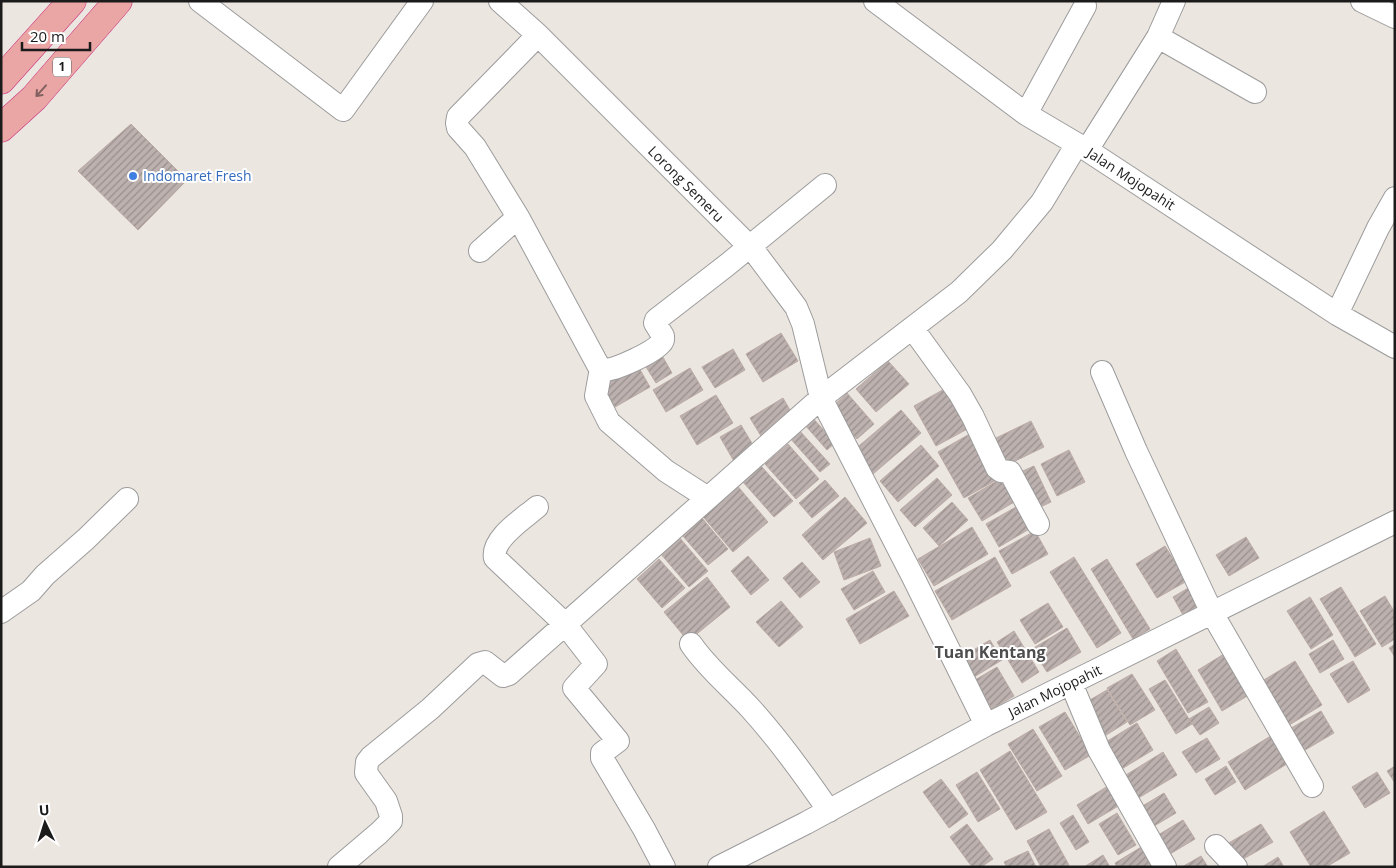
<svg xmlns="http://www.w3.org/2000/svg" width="1396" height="868" font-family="'Open Sans',sans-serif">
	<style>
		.building { fill: url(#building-hatch); stroke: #bcaba5 }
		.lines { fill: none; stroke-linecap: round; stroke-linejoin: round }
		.minor-casing { stroke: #9c9c9c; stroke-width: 24 }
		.trunk-casing { stroke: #c8307f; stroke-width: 29 }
		.minor { stroke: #fff; stroke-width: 22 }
		.trunk { stroke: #eaa6a4; stroke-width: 28 }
		.oneway { stroke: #826060 }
		.shop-dot { fill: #3f7fe0; stroke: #fff; stroke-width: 2 }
		.labels { text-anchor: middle; stroke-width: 4; stroke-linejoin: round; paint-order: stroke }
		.shield { fill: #fff; stroke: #5f5f5f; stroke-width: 1 }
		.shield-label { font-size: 12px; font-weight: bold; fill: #1b1b1b }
		.shop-label { font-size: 14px; fill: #366cbe; stroke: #fff; text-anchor: start }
		.street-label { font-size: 14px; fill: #1b1b1b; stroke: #fff }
		.quarter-label { font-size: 16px; font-weight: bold; fill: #4e4e4e; stroke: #fff }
	</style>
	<defs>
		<pattern id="building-hatch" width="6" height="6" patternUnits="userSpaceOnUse" patternTransform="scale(1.25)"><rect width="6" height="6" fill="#bcb1ae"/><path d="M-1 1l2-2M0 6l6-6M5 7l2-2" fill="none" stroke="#988f8d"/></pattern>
	</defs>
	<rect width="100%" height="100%" fill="#ece6e1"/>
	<path class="building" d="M131 124 187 180 138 230 78 171Z
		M781 333 798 361 763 382 746 354Z
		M733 349 745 370 715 388 702 367Z
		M660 352 672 373 656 383 643 362Z
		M635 361 650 387 615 407 600 381Z
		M888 361 909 384 876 412 856 389Z
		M690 368 703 390 666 412 653 390Z
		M948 387 971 427 936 446 914 406Z
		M847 393 874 424 857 439 830 409Z
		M716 395 733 423 697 445 680 416Z
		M783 398 794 417 761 436 750 418Z
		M901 410 921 433 873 474 853 451Z
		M812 417 835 443 827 450 804 424Z
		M1031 421 1044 447 1007 465 994 439Z
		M741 425 756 450 735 463 720 437Z
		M798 429 830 464 820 472 789 437Z
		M975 431 1000 478 964 498 938 452Z
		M788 444 819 479 796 499 765 464Z
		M921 445 939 466 898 502 880 481Z
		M1069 450 1085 482 1057 496 1041 464Z
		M761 466 793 501 774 517 743 482Z
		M1034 466 1051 502 1034 510 1016 474Z
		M1007 475 1021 498 982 521 968 498Z
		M937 478 952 495 915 527 900 510Z
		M825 480 839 496 812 518 799 503Z
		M735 483 768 522 733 552 700 513Z
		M845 497 867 523 823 560 802 535Z
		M952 502 968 520 939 546 923 528Z
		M1023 503 1036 525 999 547 986 524Z
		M702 518 728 549 708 565 682 535Z
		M972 527 988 554 934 586 918 559Z
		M1035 531 1048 554 1012 574 999 551Z
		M679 537 708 571 689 587 660 553Z
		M1246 537 1259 558 1229 576 1216 555Z
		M870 538 881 566 844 580 834 552Z
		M1165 546 1187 581 1157 598 1136 564Z
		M748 556 769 580 751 595 731 571Z
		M995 557 1011 586 952 620 935 591Z
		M1074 557 1121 633 1097 648 1050 572Z
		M659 559 685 588 662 608 637 579Z
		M1107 559 1150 629 1133 639 1091 569Z
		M802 562 820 582 800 598 783 578Z
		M873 571 885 592 854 610 841 589Z
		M707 577 730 607 688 641 664 612Z
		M1190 587 1201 604 1183 615 1173 597Z
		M1341 587 1376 644 1355 657 1320 599Z
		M894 591 909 616 860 644 846 619Z
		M1385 596 1395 613V639L1382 647 1360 611Z
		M1310 597 1333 635 1311 649 1287 611Z
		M781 601 803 627 779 647 756 622Z
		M1048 603 1063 627 1035 644 1020 620Z
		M1067 628 1081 652 1047 672 1032 649Z
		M1014 631 1039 672 1022 683 997 642Z
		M990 640 1002 660 974 677 962 657Z
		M1333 640 1344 659 1320 673 1309 654Z
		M1395 644V657L1389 648Z
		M1176 649 1208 702 1188 713 1157 661Z
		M1224 654 1249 695 1222 711 1198 670Z
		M1295 661 1322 705 1281 730 1254 686Z
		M1353 661 1370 690 1348 703 1330 674Z
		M997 667 1014 696 992 709 975 680Z
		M1132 674 1155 710 1130 725 1107 688Z
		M1165 680 1192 724 1176 734 1149 689Z
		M1107 690 1127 722 1103 737 1083 704Z
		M1209 707 1219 723 1200 735 1189 719Z
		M1321 711 1334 733 1300 753 1286 731Z
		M1065 712 1091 755 1065 770 1039 727Z
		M1137 723 1153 750 1115 773 1099 746Z
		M1033 729 1062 776 1037 791 1008 744Z
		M1274 734 1290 762 1245 790 1228 762Z
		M1207 738 1220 759 1196 773 1182 752Z
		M1010 751 1047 812 1016 830 980 770Z
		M1163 752 1177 775 1135 800 1121 778Z
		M1226 766 1236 782 1215 795 1205 779Z
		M1395 766V783L1387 771Z
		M977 772 1000 809 978 822 956 785Z
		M1377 772 1390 793 1365 808 1352 787Z
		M941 779 968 814 949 828 923 792Z
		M1108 786 1120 805 1088 824 1077 805Z
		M1164 793 1176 813 1149 829 1136 810Z
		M1324 811 1350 853 1326 867H1311L1290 832Z
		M1117 813 1136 845 1118 855 1099 824Z
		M1073 815 1089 842 1076 850 1060 823Z
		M1183 820 1195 839 1165 857 1153 838Z
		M967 824 993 859 981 867H972L950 837Z
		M1261 824 1273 842 1238 862 1227 844Z
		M1049 829 1069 865 1066 867H1041L1027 841Z
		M1143 846 1156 867H1117L1115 863Z
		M1028 851 1036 867H1007L1004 862Z
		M1103 855 1110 867H1084Z
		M1201 856 1208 867H1182Z
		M1278 857 1284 867H1262Z"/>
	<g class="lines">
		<g class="minor-casing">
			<path id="minor" d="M200 1 343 110 422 1
				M500 1 538 35 754 251 796 307 803 324 821 398 913 577 986 725
				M875 1 1026 114 1087 150 1337 314 1395 347
				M1362 1 1395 17
				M538 35 458 117 457 123 458 128 475 147 518 217 598 365 604 370C616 370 654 352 661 343 664 340 663 339 663 336L655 323 656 320 727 265 825 185
				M1158 37 1255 92
				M1026 114 1085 6
				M1087 150 1158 37 1174 1
				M480 251 518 217
				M1337 314 1378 228 1395 198
				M913 329 960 394 973 417 997 468 1001 471 1010 472 1038 524
				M601 368 596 396 609 422 666 471 708 498
				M1102 372 1136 451 1212 613 1312 786
				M537 507C523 519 491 539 495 558L565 624 596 664 574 688 618 741 602 753V758L644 829 664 867
				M1 612 31 591 45 575 86 539 127 499
				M691 644C708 669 731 687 751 709 780 741 805 776 829 811
				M1071 683 1099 750 1165 867
				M1216 846 1236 867
				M339 867 379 833 391 821V816L386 801 366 773 367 762 371 757 430 709 478 664 485 662 503 676 509 674 821 398 959 292 1002 250 1042 202 1077 144
				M719 867 806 823 986 725 1395 522"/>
		</g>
		<g class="trunk-casing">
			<path id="trunk" d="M1 80 72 1
				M1 128 34 98 118 1"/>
		</g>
		<use href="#minor" class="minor"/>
		<use href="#trunk" class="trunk"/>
	</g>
	<defs><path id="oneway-shaft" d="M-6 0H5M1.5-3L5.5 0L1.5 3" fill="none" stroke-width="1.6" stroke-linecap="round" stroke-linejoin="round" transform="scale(1.25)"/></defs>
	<use class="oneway" href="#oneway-shaft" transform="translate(41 91) rotate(132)"/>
	<circle class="shop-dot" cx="133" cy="176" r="5"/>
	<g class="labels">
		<rect class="shield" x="53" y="57.5" width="18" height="19" rx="4"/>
		<g class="shield-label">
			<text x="62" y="71">1</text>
		</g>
		<g class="shop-label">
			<text x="143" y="181">Indomaret Fresh</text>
		</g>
		<g class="street-label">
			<text transform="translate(1131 179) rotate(33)" y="5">Jalan Mojopahit</text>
			<text transform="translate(686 184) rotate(45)" y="5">Lorong Semeru</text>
			<text transform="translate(1055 691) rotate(-26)" y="5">Jalan Mojopahit</text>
		</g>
		<g class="quarter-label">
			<text x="990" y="658">Tuan Kentang</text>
		</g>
	</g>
	<rect width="1396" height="868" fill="none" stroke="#1b1b1b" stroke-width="5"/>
	<g transform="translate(45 823) rotate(356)" stroke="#ffffff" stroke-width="4" paint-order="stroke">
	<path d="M0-4L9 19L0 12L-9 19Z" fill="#1b1b1b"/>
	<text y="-8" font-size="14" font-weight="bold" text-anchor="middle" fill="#1b1b1b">U</text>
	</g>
	<path d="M22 42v8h68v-8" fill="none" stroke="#1b1b1b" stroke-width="2.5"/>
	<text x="30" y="42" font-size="15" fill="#1b1b1b" stroke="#ffffff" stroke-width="4" paint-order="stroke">20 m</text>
</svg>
